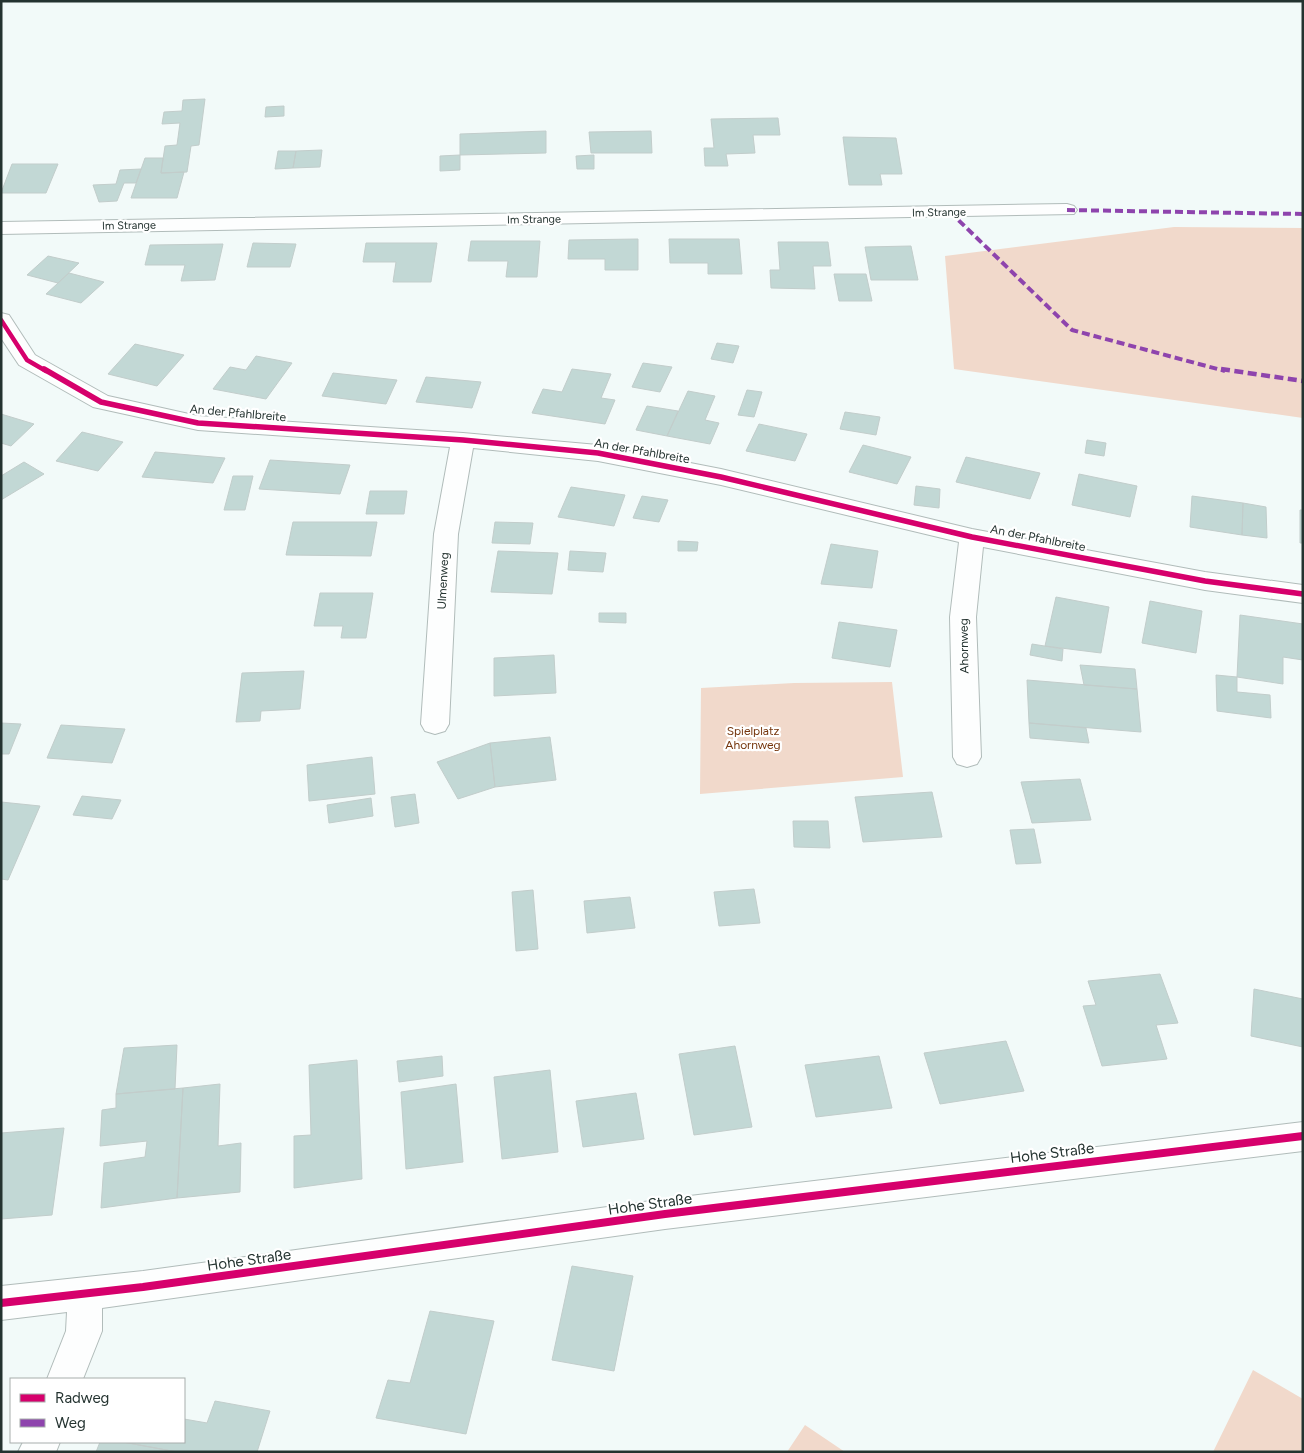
<svg xmlns="http://www.w3.org/2000/svg" width="1304" height="1453" font-family="Figtree,sans-serif">
	<style>
		.green { fill: #f1d9cb }
		.building { fill: #c2d8d5; stroke: #c2cdcb }
		.lines { fill: none; stroke-linecap: round; stroke-linejoin: round }
		.street-casing { stroke: #b1bcba; stroke-width: 2 }
		.street { fill: #fdfefe; fill-rule: evenodd }
		.quiet-far1 { stroke: #8e44ad; stroke-width: 4; stroke-dasharray: 8 4; stroke-linecap: butt }
		.quiet { stroke: #8e44ad; stroke-width: 4.5; stroke-dasharray: 9 4.5; stroke-linecap: butt }
		.cycleway-far2-casing { stroke: #fff; stroke-width: 7 }
		.cycleway-far1-casing { stroke: #fff; stroke-width: 9 }
		.cycleway-casing { stroke: #fff; stroke-width: 11 }
		.cycleway-far2 { stroke: #d6006c; stroke-width: 4.5 }
		.cycleway-far1 { stroke: #d6006c; stroke-width: 5.5 }
		.cycleway { stroke: #d6006c; stroke-width: 8 }
		.labels { text-anchor: middle; stroke-width: 4.5; stroke-linejoin: round; paint-order: stroke }
		.far-street-label { font-size: 11px; fill: #243330; stroke: #fff }
		.street-label { font-size: 12px; fill: #243330; stroke: #fff }
		.park-label { font-size: 12px; fill: #75360d; stroke: #fff }
		.near-street-label { font-size: 15px; fill: #243330; stroke: #fff }
	</style>
	<rect width="100%" height="100%" fill="#f2faf9"/>
	<path class="green" d="M1174 227 1303 228V418L954 369 945 256Z
		M892 682 903 777 700 794 701 688 794 683Z
		M1253 1370 1303 1399V1452H1213Z
		M805 1425 845 1452H787Z"/>
	<path class="building" d="M205 99 199 145 191 146 187 172 161 173 165 146 177 145 180 123 162 124 164 112 182 111 183 100Z
		M284 106V116L265 117 266 107Z
		M778 118 780 135H753L755 153 726 154 728 166H705L704 148H714L711 119Z
		M546 131V153L460 155V134Z
		M651 131 652 153H591L589 132Z
		M843 137 896 138 902 174H880L882 185H849Z
		M322 150 320 167 293 168 296 151Z
		M278 151H296L293 168 275 169Z
		M460 155V170L440 171V156Z
		M594 155V169H577L576 156Z
		M145 158H163L161 173 184 172 177 198H131Z
		M12 164H58L46 193H1Z
		M141 169 136 183H124L117 201 99 202 93 185 116 184 120 170Z
		M638 239V270H605V259H568L569 240Z
		M669 239H739L742 274H708V263H670Z
		M471 241H540L537 277H506L508 261H468Z
		M778 242H828L831 266H813L815 289 771 288 770 270H780Z
		M253 243 296 244 290 267H247Z
		M366 243H437L431 282H393L396 262H363Z
		M223 244 215 280 181 281 185 265H145L150 245Z
		M911 246 918 280H871L865 247Z
		M48 256 79 263 58 283 27 275Z
		M69 273 104 282 81 303 46 294Z
		M834 274H866L872 301H839Z
		M717 343 739 346 733 363 711 359Z
		M135 344 184 355 157 386 108 374Z
		M256 356 292 363 266 399 213 389 230 367 246 370Z
		M643 363 672 367 660 392 632 387Z
		M572 369 611 374 601 398 615 400 605 424 532 413 543 389 562 392Z
		M333 373 397 380 386 404 322 396Z
		M426 377 481 382 472 408 416 402Z
		M747 390 762 392 754 417 738 415Z
		M688 391 715 396 705 420 719 423 710 444 667 436Z
		M647 406 678 411 667 436 636 430Z
		M845 412 880 417 876 435 840 429Z
		M1 414 34 424 11 446 1 443Z
		M759 424 807 434 795 461 746 451Z
		M82 432 123 442 98 471 56 461Z
		M1087 440 1106 443 1104 456 1085 453Z
		M863 445 911 457 897 484 849 472Z
		M155 452 225 458 213 483 142 477Z
		M966 457 1040 473 1030 499 956 482Z
		M270 460 350 465 340 494 259 489Z
		M24 462 44 474 1 500V476Z
		M1079 474 1137 486 1130 517 1072 505Z
		M233 476H253L245 510H224Z
		M916 486 940 489 939 508 914 505Z
		M571 487 625 495 614 526 558 517Z
		M370 491H407L404 514H366Z
		M642 496 668 500 659 522 633 518Z
		M1192 496 1243 503 1242 535 1190 527Z
		M1243 503 1266 507 1267 538 1242 535Z
		M1300 510H1303V543H1300Z
		M293 522H377L371 556 286 555Z
		M495 522 533 523 530 544 492 543Z
		M678 541 698 542 697 551H678Z
		M831 544 878 551 872 588 821 584Z
		M498 551 558 553 552 594 491 592Z
		M570 551 606 553 603 572 568 570Z
		M320 593H373L366 638H341L343 626H314Z
		M1056 597 1109 607 1101 653 1045 646Z
		M1150 601 1202 611 1196 653 1142 643Z
		M599 613H626V623L599 622Z
		M1240 615 1303 624V660L1283 657V684L1237 677Z
		M839 622 897 630 890 667 832 658Z
		M1032 644 1063 649 1062 661 1030 655Z
		M554 655 556 693 494 696V658Z
		M1080 665 1135 669 1137 689 1084 685Z
		M304 671 300 709 261 711 260 721 236 722 242 673Z
		M1216 675 1237 677V692L1270 695 1271 718 1217 711Z
		M1027 680 1137 689 1141 732 1029 723Z
		M1 723 21 724 9 754H1Z
		M1029 723 1086 728 1089 743 1030 738Z
		M61 725 125 729 112 763 47 758Z
		M550 737 556 780 495 787 490 743Z
		M490 743 495 787 458 799 437 762Z
		M372 757 375 794 309 801 307 765Z
		M1080 779 1091 820 1032 823 1021 782Z
		M932 792 942 837 863 842 855 797Z
		M415 794 419 823 395 827 391 797Z
		M82 796 121 800 112 819 73 815Z
		M371 798 373 816 329 823 327 805Z
		M1 802 40 806 8 880 1 879Z
		M793 821H828L830 848 794 847Z
		M1034 829 1041 863 1016 864 1010 830Z
		M754 889 760 923 719 926 714 892Z
		M533 890 538 949 516 951 512 892Z
		M630 897 635 928 587 933 584 901Z
		M1160 974 1178 1023 1156 1025 1167 1059 1102 1066 1083 1006 1096 1005 1088 981Z
		M1254 989 1303 999V1047L1251 1036Z
		M1006 1041 1024 1091 940 1104 924 1053Z
		M177 1045 175 1089 116 1094 124 1048Z
		M735 1046 752 1127 694 1135 679 1054Z
		M442 1056 443 1076 399 1082 397 1061Z
		M879 1056 892 1108 816 1117 805 1065Z
		M357 1060 362 1179 294 1188V1136L311 1135 309 1065Z
		M550 1070 558 1152 502 1159 494 1077Z
		M220 1084 218 1146 241 1143 240 1192 177 1198 183 1088Z
		M456 1084 463 1162 406 1169 401 1092Z
		M183 1088 177 1198 101 1208 104 1163 145 1157 147 1141 100 1146 102 1110 116 1108V1094Z
		M636 1093 644 1139 583 1147 576 1101Z
		M64 1128 52 1215 1 1219V1133Z
		M572 1266 633 1276 614 1371 552 1360Z
		M430 1311 494 1321 466 1434 376 1418 388 1380 410 1383Z
		M215 1401 270 1411 257 1452H177L123 1442H184V1419L207 1423Z
		M100 1442H123L177 1452H96Z"/>
	<g class="lines">
		<g class="street-casing">
			<path id="street" d="M1067 204 1074 206 1077 210 1074 214 1 234V222Z
				M1 313 9 315 35 355 108 396 198 416 463 433 598 445 721 469 972 529 1205 572 1303 585V603L1205 590 983 547 976 617 981 757 977 764 967 767 957 764 953 757 950 617 959 542 721 485 598 461 473 448 458 534 449 724 445 731 435 734 425 731 421 724 434 534 450 447 198 430 93 407 19 365 1 338Z
				M1303 1122V1151L665 1229 102 1308V1331L83 1379H47L66 1331 67 1312 1 1320V1286L143 1271 665 1199Z
				M23 1442H60L56 1452H18Z"/>
		</g>
		<use href="#street" class="street"/>
		<path class="quiet-far1" d="M1067 210 1303 214
			M950 212 1072 330 1225 371"/>
		<path class="quiet" d="M1221 369 1303 381"/>
		<g class="cycleway-far2-casing">
			<path id="cycleway-far2" d="M1 320 27 360 46 371"/>
		</g>
		<g class="cycleway-far1-casing">
			<path id="cycleway-far1" d="M44 369 101 402 198 423 463 440 598 453 721 477 972 537 1205 581 1303 594"/>
		</g>
		<g class="cycleway-casing">
			<path id="cycleway" d="M1 1303 143 1287 665 1214 1303 1136"/>
		</g>
		<use href="#cycleway-far2" class="cycleway-far2"/>
		<use href="#cycleway-far1" class="cycleway-far1"/>
		<use href="#cycleway" class="cycleway"/>
	</g>
	<g class="labels">
		<g class="far-street-label">
			<text transform="translate(939 212) rotate(-1)" y="4">Im Strange</text>
			<text transform="translate(534 219) rotate(-1)" y="4">Im Strange</text>
			<text transform="translate(129 225) rotate(-1)" y="4">Im Strange</text>
		</g>
		<g class="street-label">
			<text transform="translate(238 413) rotate(5)" y="4">An der Pfahlbreite</text>
			<text transform="translate(642 451) rotate(10)" y="4">An der Pfahlbreite</text>
			<text transform="translate(1038 538) rotate(11)" y="4">An der Pfahlbreite</text>
			<text transform="translate(443 581) rotate(-87)" y="4">Ulmenweg</text>
			<text transform="translate(964 646) rotate(-91)" y="4">Ahornweg</text>
		</g>
		<g class="park-label">
			<text x="753" y="735">Spielplatz<tspan x="753" dy="14">Ahornweg</tspan></text>
		</g>
		<g class="near-street-label">
			<text transform="translate(1052 1153) rotate(-7)" y="5">Hohe Straße</text>
			<text transform="translate(650 1204) rotate(-8)" y="5">Hohe Straße</text>
			<text transform="translate(249 1260) rotate(-8)" y="5">Hohe Straße</text>
		</g>
	</g>
	<rect width="1304" height="1453" fill="none" stroke="#243330" stroke-width="5"/>
	<rect x="10" y="1378" width="175" height="65" fill="#ffffff" stroke="#a7adac"/>
	<rect x="20" y="1394" width="25" height="8" fill="#d6006c" stroke="#a7adac"/>
	<text x="55" y="1403" font-size="15" fill="#243330">Radweg</text>
	<rect x="20" y="1419" width="25" height="8" fill="#8e44ad" stroke="#a7adac"/>
	<text x="55" y="1428" font-size="15" fill="#243330">Weg</text>
</svg>
